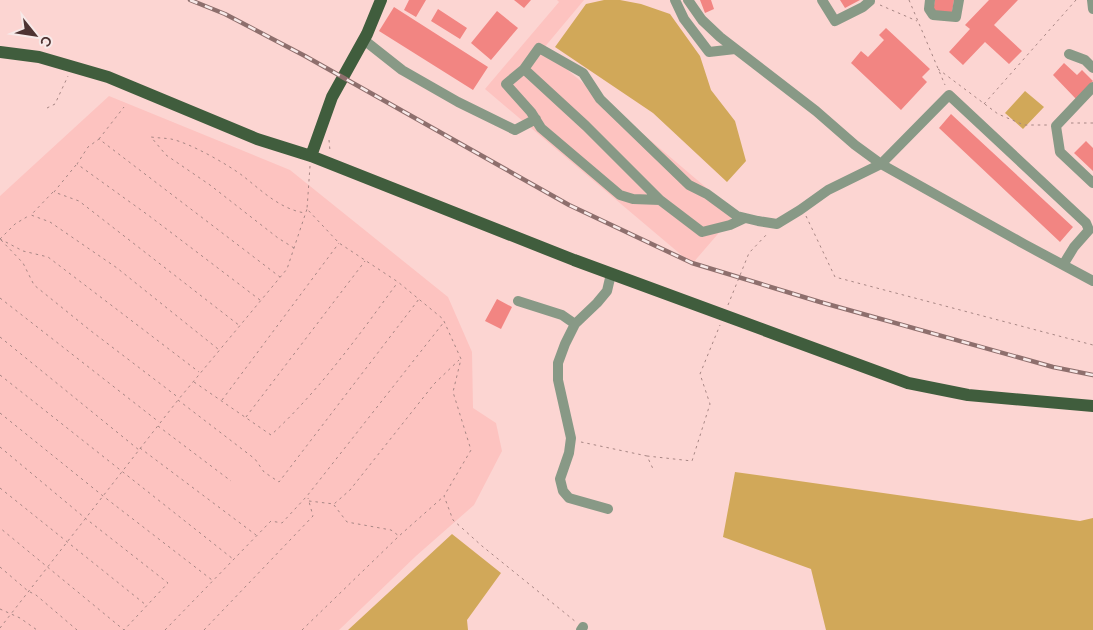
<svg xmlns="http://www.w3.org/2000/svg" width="1093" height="630" font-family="Raleway,sans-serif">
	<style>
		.built { fill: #fdc3c0 }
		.green { fill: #d1a859 }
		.building { fill: #f28582 }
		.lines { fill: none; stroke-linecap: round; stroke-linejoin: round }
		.path { stroke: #a78684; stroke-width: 1; stroke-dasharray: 2.5 4; stroke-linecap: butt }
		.minor { stroke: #889986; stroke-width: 10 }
		.major { stroke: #405d3d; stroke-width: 12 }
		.rail-casing { stroke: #8e6f6d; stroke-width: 4.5 }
		.rail { stroke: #f7e9e8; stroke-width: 2.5; stroke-dasharray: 8; stroke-linecap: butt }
	</style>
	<rect width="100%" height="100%" fill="#fcd5d2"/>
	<path class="built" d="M557 0H584L543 49 736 213 692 264 485 89 559 2Z
		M109 96 290 170 448 297 472 352 473 408 496 423 502 451 474 505 416 556 339 630H0V196Z"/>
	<path class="green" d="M604 0H620L641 4 670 14 700 56 711 90 735 121 746 161 727 182 653 113 555 47 586 4Z
		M1025 91 1044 107 1023 129 1005 113Z
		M735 472 1080 521 1093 518V630H826L811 569 723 537Z
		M452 534 501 573 467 620 468 630H348Z"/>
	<path class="building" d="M409 0H426L416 17 404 10Z
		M514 0H531L524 8Z
		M700 0H711L714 9 705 13Z
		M840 0H860L845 8Z
		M935 0H954L952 13 933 11Z
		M989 0H1018L994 25 1022 51 1009 64 985 42 963 65 949 52 970 29 965 25Z
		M394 7 488 67 473 90 379 31Z
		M438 9 467 28 460 39 431 21Z
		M497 11 518 28 491 60 471 43Z
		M886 28 930 69 922 77 927 82 901 110 851 63 861 51 868 57 884 40 879 35Z
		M1064 63 1077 75 1082 70 1093 81 1076 99 1053 75Z
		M951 114 1073 227 1060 242 939 128Z
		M1086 141 1093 148V171L1074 153Z
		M497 299 512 307 501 329 485 321Z"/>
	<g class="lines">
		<path class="path" d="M909 0 945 85
			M880 5 917 21
			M938 69 998 114 1024 125H1048
			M984 104 1076 0
			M47 108 55 104 68 76
			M1071 123H1093
			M99 139 124 107
			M329 140 330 151
			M76 165 54 192 79 201 240 326
			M310 166 307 209 339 243 398 282 443 319 461 359 453 392 471 450 444 496 453 520 482 546 576 622
			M53 192 31 215 50 222 117 268 218 349
			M806 216 835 277 1093 345
			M0 239 23 251 48 257 199 372
			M0 239 15 224 30 215
			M1 240 23 263 34 285 91 331 179 398
			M294 248 278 238 210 185 166 155 151 137C158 138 164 138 171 139 190 143 227 164 243 176 262 191 280 209 305 213
			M0 298 159 422
			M260 300 148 215 77 164 88 147 99 139 280 277
			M728 305 749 253 768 233
			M0 337 139 450
			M0 375 233 559
			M194 382 271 435C320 390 359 335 398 282
			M178 400 255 459 264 472 279 482 419 299
			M222 400 339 243
			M0 413 103 496 212 580
			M246 417 365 261
			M158 426 231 481
			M581 442 647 456 654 471
			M0 447 85 518 168 583 124 630 0 528
			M140 448 256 535
			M647 456 692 461 710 404 700 374 720 325
			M0 488 146 605
			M309 501 334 504 350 490 434 384 459 360
			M334 505 347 522 391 530 399 536
			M0 567 28 591 36 595 77 630
			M0 609 20 618 37 630
			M0 628 178 400 287 269 307 209
			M165 630 271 521 282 523 307 496 444 322
			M204 630 313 516 308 498
			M302 630 399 536 443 497"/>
		<path class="minor" d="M675 0 684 19 709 52 735 49
			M688 0 702 20 720 37 816 111 855 145 881 164 1024 244 1093 281
			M822 0 835 21 863 7 870 1 869 0
			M930 0 929 9 933 15 956 17 959 0
			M1092 0 1093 9
			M364 40 402 70 458 102 515 130 536 119
			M1069 54 1085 60 1093 68
			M524 69 506 84 531 112 541 128 620 195 633 199 660 200
			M1093 87 1056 126 1060 152 1093 183
			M745 218 730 225 702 232 660 200 586 126 524 69 539 48 583 73 600 99 689 185 707 194 737 216 758 221 777 224 800 210 828 190 881 164 949 95 1086 223 1089 230 1074 247 1063 265
			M518 301 562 315 575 324
			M608 509 569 498 563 491 560 479 569 453 571 438 558 380V363L565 344 575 324 597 303 607 291 611 274
			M581 630 583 627"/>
		<path class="major" d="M0 52 39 57 108 77 257 139 311 156 574 260 908 383 968 395 1093 406
			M311 156 332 97 367 34 381 0"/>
		<g class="rail-casing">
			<path id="rail" d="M190 0 225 14 305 56 569 205 692 263 820 302 1053 367 1093 375"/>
		</g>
		<use href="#rail" class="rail"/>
	</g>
	<g transform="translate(35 35) rotate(120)" stroke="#f7e9e8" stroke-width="4" paint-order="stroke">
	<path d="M0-4L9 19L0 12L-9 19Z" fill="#4d3332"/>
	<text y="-8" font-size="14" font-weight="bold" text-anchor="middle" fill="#4d3332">С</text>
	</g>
</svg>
